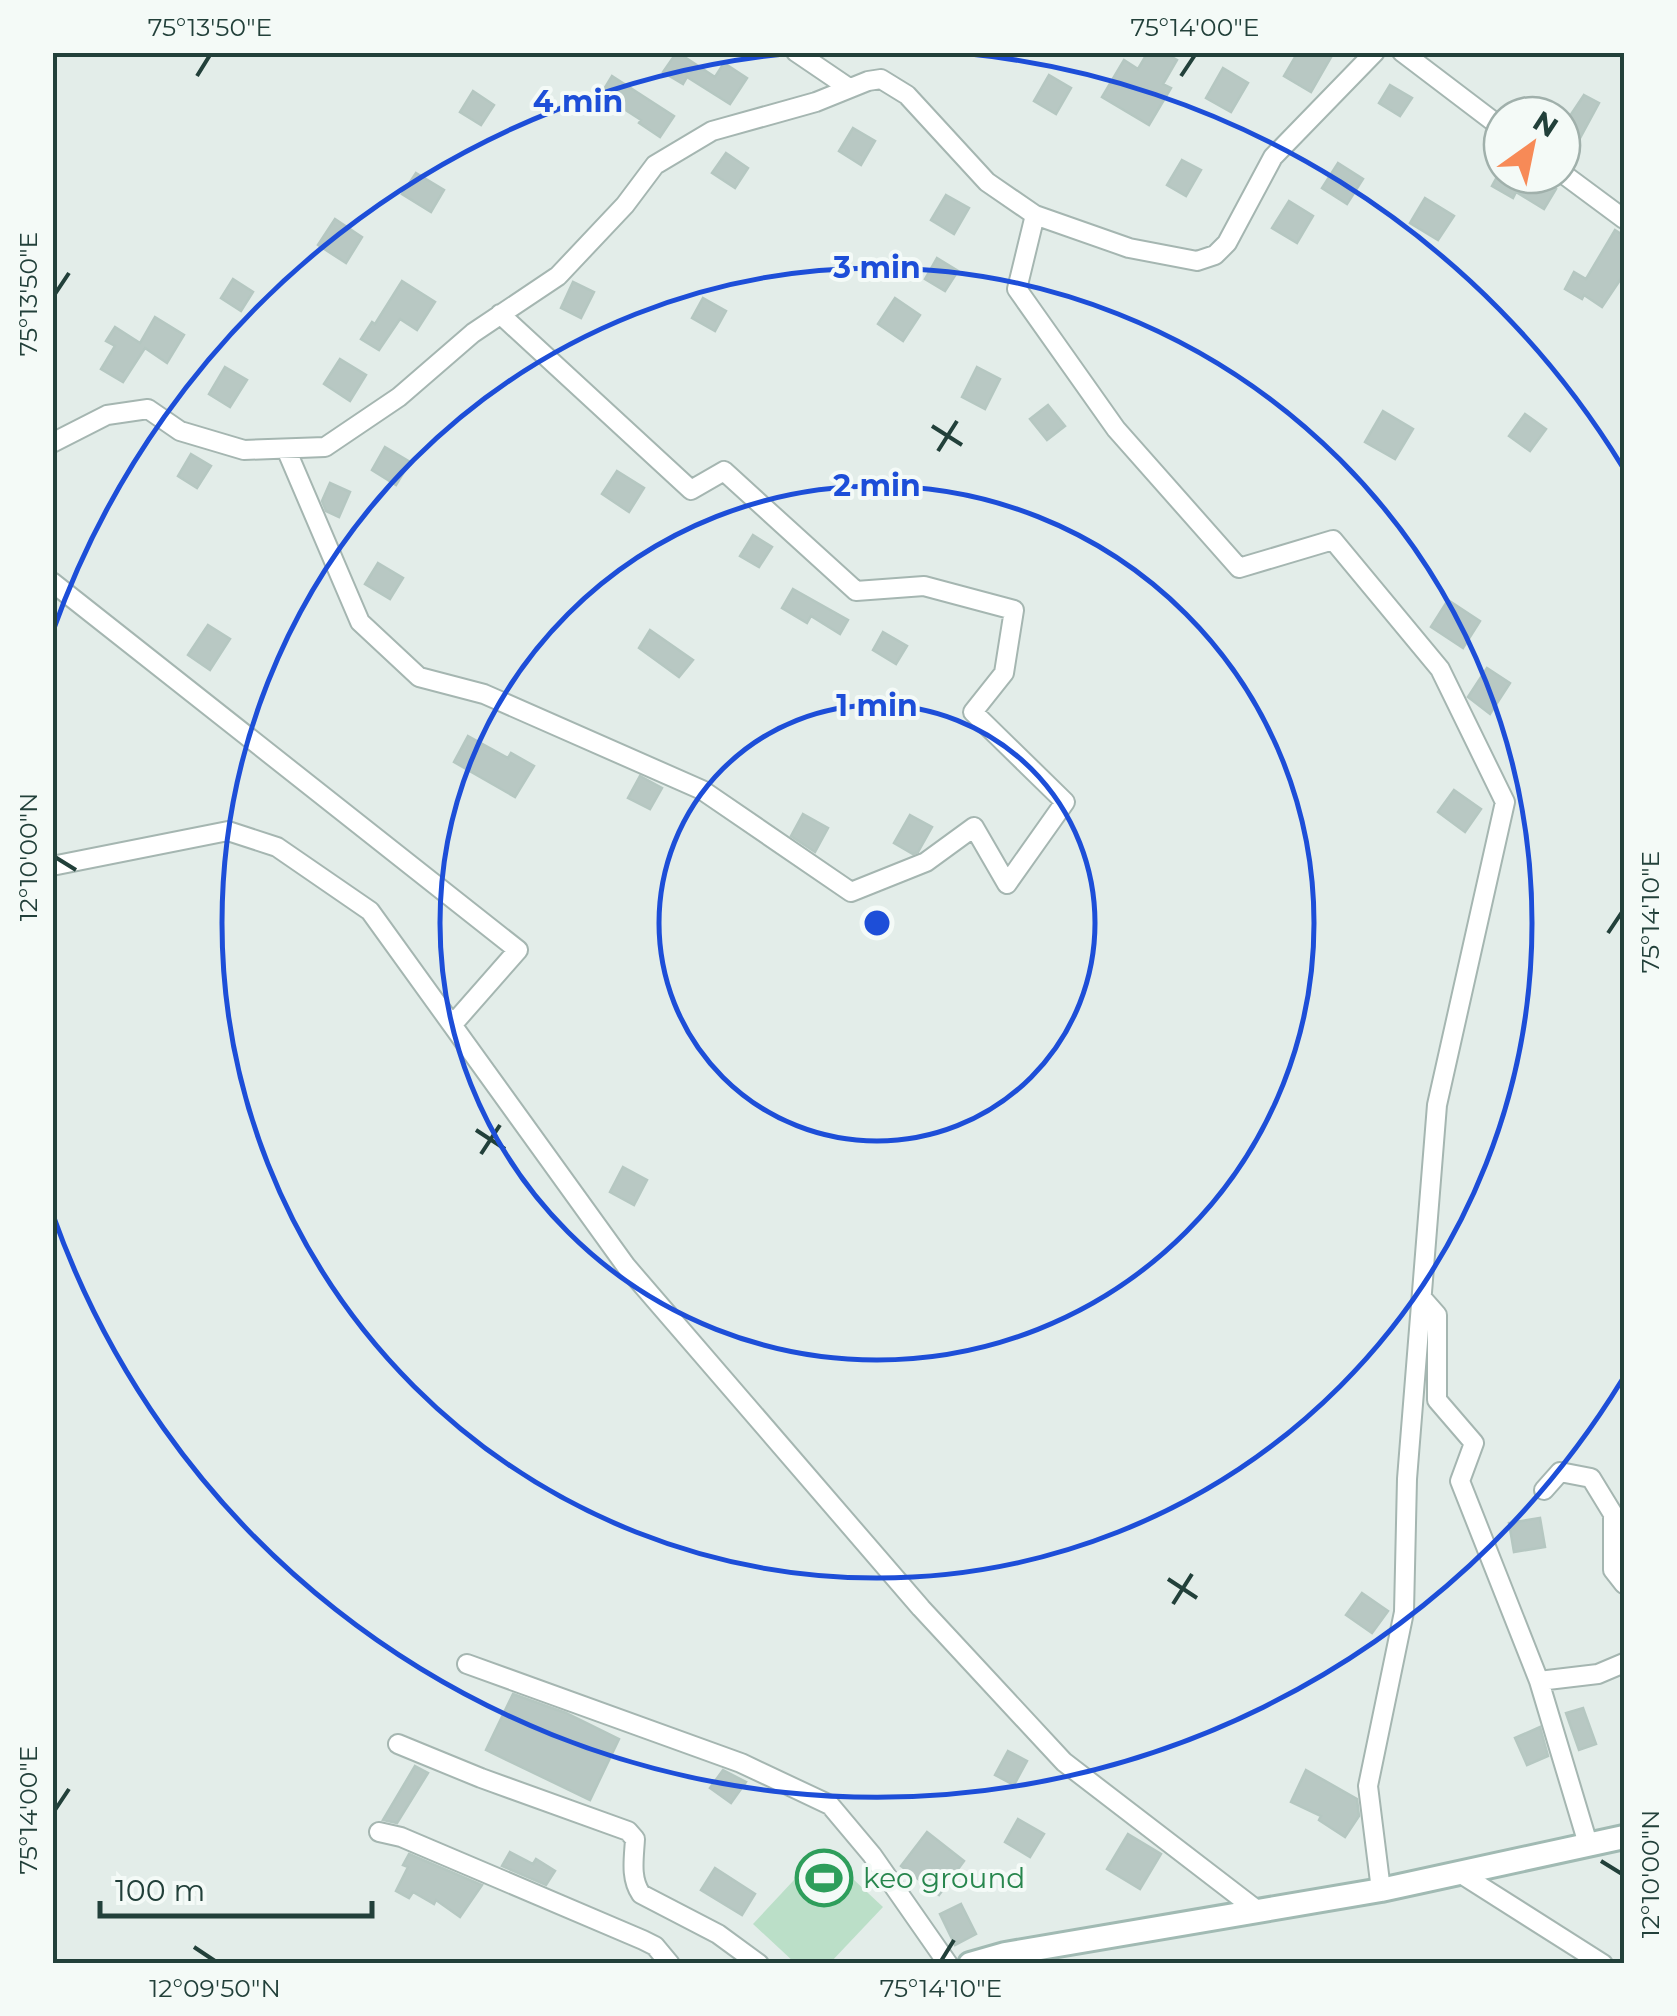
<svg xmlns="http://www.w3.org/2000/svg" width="1677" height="2016" font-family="Montserrat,sans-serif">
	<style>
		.green { fill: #bbdfc8 }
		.building { fill: #b8c8c3; stroke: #b5c7c1; stroke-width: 2.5 }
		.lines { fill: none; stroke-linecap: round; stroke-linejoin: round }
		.street-casing { stroke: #a5b6b1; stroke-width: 22 }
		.secondary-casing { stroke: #a1bab3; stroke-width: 28 }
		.street { stroke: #fff; stroke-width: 18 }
		.secondary { stroke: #fff; stroke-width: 22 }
		.ticks { fill: none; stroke: #22403a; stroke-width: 4 }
		.ring { fill: none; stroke: #1d4ed8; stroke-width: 5 }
		.labels { text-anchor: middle; stroke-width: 8; stroke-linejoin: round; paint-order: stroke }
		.leisure-label { font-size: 28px; fill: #27864d; stroke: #f4faf7; text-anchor: start }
		.centre { fill: #1d4ed8; stroke: #f4faf7; stroke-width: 5 }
		.ring-label { font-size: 30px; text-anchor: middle; font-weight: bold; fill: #1d4ed8; stroke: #f4faf7; stroke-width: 8; stroke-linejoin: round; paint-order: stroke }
		.neatline { fill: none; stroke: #22403a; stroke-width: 4 }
		.ticks-label { font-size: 25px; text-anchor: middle; fill: #22403a }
	</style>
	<rect width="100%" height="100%" fill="#e3ede9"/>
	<path class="green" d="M822 1850 883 1907 830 1963H795L753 1924Z"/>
	<path class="building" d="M677 52 715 77 724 63 747 78 730 104 687 77 683 84 663 72Z
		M1148 52H1163L1177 60 1163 84 1171 88 1149 125 1102 97 1124 60 1138 69Z
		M1298 52H1334L1311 92 1284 76Z
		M1223 68 1248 83 1231 112 1206 98Z
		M1049 75 1071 88 1056 114 1034 101Z
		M612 76 674 116 660 137 639 123 641 120 601 94Z
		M1390 85 1412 98 1400 116 1379 103Z
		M473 91 494 105 481 125 460 112Z
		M1584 95 1599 103 1573 151 1562 145V128Z
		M853 128 875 141 861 165 839 151Z
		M726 153 748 168 735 188 712 173Z
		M1182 160 1201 170 1186 196 1167 185Z
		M1338 163 1363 179 1347 204 1322 188Z
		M416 173 444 190 431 212 402 194Z
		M1498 175H1524L1536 182 1538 178 1556 189 1544 209 1516 192 1513 198 1492 186Z
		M946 195 969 208 954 234 931 220Z
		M1425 198 1454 216 1438 240 1410 223Z
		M1289 201 1313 216 1297 243 1272 228Z
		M335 219 362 237 346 263 318 245Z
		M1615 230 1624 236V274L1602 307 1584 295 1582 299 1565 289 1574 272 1586 279Z
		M937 258 958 271 945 291 925 279Z
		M233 279 253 292 241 311 221 298Z
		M402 281 435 302 417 330 400 319 379 350 361 339 372 322 375 324Z
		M573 282 594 292 581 318 561 308Z
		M703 298 726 311 715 331 692 318Z
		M895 298 920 315 903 341 878 324Z
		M155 317 184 335 167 363 145 348 123 382 101 369 115 346 106 341 115 327 140 343Z
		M340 359 366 375 350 401 324 384Z
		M225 367 247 380 230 407 209 394Z
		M977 367 1000 379 985 409 962 397Z
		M1048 405 1065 426 1047 440 1030 419Z
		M1383 411 1413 429 1395 459 1365 442Z
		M1525 414 1546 429 1530 451 1509 436Z
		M385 447 410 462 396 485 372 470Z
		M191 454 211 466 197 488 178 476Z
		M617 471 644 488 629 512 602 494Z
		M330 483 350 492 339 517 326 511 322 501Z
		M753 535 772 547 759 567 740 556Z
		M378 563 403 578 390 599 365 584Z
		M793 589 848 620 840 634 811 616 807 623 782 608Z
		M1448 600 1480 621 1463 648 1431 627Z
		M208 625 230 639 210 670 188 655Z
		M650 630 693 660 679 677 639 648Z
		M883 632 907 646 896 664 873 650Z
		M1487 668 1510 683 1490 714 1468 697Z
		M468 736 508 758 511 753 534 766 515 797 454 762Z
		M640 776 662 788 650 809 628 798Z
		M1454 790 1481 809 1465 832 1438 812Z
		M803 814 828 828 815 852 791 836Z
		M910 815 932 827 918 852 913 854 894 843Z
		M623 1167 647 1180 634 1205 610 1192Z
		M1540 1518 1545 1547 1514 1552 1509 1523Z
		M1362 1593 1388 1611 1372 1633 1346 1615Z
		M513 1694 566 1713 619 1739 590 1800 486 1750Z
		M1583 1708 1596 1744 1579 1750 1566 1713Z
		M1540 1727 1548 1756 1527 1765 1515 1738Z
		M1008 1751 1027 1761 1014 1785 995 1775Z
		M415 1766 428 1773 397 1823 383 1820Z
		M723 1770 746 1782 731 1803 710 1788Z
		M1306 1770 1357 1799 1359 1816 1345 1837 1319 1820 1321 1816 1291 1802Z
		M1018 1819 1044 1834 1030 1857 1005 1842Z
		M927 1832 964 1861 939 1895 901 1866Z
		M1128 1834 1161 1854 1140 1889 1107 1869Z
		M510 1852 533 1864 536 1859 555 1871 546 1885 502 1866Z
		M409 1854 482 1885 460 1917 436 1900 434 1904 413 1892 409 1898 396 1891 408 1867 403 1865Z
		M715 1868 755 1894 742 1915 701 1890Z
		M961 1904 976 1934 955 1945 940 1914Z"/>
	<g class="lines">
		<g class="street-casing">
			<path id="street" d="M796 52 849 88
				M1402 52 1502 128
				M1562 173 1624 219
				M1035 215 1017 289 1116 429 1239 568 1333 540 1440 669 1505 802 1437 1105 1407 1479 1404 1612 1368 1786 1381 1890
				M52 443 107 415 148 409 180 431 244 450 325 447 399 397 473 333 558 276 625 205 655 165 712 131 816 102 868 81 881 79 907 95 987 182 1035 215 1129 248 1197 261 1215 255 1227 243 1273 157 1375 52
				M286 449 360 622 419 677 484 694 702 790 851 892 926 862 974 827 1007 884 1065 802 973 712 1004 673 1014 610 924 586 856 591 724 471 691 490 500 314
				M52 582 518 950 453 1024
				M52 866 228 831 277 847 370 911 626 1266 921 1608 1064 1762 1258 1911
				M1422 1298 1437 1315V1400L1474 1443 1460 1481 1539 1681 1588 1844
				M1544 1490 1560 1472 1591 1478 1613 1514V1570L1624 1584
				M467 1664 741 1763 830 1805 872 1855 948 1964
				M1539 1681 1598 1674 1624 1663
				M398 1744 481 1778 628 1831 635 1839C634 1858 630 1878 641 1894L718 1934 759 1964
				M379 1832 401 1837 643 1940 655 1946 670 1964
				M1458 1872 1603 1964"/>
		</g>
		<g class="secondary-casing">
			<path id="secondary" d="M970 1964 1005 1954 1381 1890 1624 1837"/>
		</g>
		<use href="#street" class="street"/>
		<use href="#secondary" class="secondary"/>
	</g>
	<path class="ticks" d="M197 76 210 55M1181 76 1195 55M55 294 69 273M932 426 962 445M938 451 957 421M55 857 76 870M1608 933 1622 912M476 1130 505 1149M481 1154 500 1125M1168 1579 1197 1598M1173 1604 1192 1574M55 1810 69 1789M1601 1861 1622 1874M194 1947 215 1961M941 1961 954 1940"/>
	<g class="ring">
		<circle cx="877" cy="923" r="218"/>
		<circle cx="877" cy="923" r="437"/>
		<circle cx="877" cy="923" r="655"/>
		<path d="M1622 1380A874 874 0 0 1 53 1215M53 631A874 874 0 0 1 793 53M961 53A874 874 0 0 1 1622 466"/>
	</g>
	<defs>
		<g id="stadium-ring" transform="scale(2.875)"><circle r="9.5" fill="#f4faf7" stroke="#2e9e5b" stroke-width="1.5"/><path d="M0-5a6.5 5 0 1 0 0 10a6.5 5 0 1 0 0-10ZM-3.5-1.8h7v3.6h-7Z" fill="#2e9e5b"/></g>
	</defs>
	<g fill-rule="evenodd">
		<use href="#stadium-ring" x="824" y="1878"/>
	</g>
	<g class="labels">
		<g class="leisure-label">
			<text x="863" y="1888">keo ground</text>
		</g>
	</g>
	<circle cx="877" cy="923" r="15" class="centre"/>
	<g class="ring-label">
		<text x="578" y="112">4 min</text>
		<text x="877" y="278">3 min</text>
		<text x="877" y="496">2 min</text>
		<text x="877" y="716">1 min</text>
	</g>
	<rect width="1677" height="2016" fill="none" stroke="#f4faf7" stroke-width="110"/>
	<g transform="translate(1532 145) rotate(33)"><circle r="48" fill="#f4faf7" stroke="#a0b0ab" stroke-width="2.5"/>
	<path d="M0-8L18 38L0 25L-18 38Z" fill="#f78a57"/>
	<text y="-15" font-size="28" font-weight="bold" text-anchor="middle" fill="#22403a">N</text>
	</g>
	<path d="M100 1901v15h272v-15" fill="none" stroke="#22403a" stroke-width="5"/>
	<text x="115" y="1901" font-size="30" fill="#22403a" stroke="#f4faf7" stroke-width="8" paint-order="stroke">100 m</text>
	<rect x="55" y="55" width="1567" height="1906" class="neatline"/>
	<g class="ticks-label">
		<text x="210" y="36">75°13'50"E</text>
		<text x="1195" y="36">75°14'00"E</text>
		<text transform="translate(28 294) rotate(-90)" y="9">75°13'50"E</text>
		<text transform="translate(28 857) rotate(-90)" y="9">12°10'00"N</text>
		<text transform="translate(1650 912) rotate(-90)" y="9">75°14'10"E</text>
		<text transform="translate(28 1810) rotate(-90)" y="9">75°14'00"E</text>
		<text transform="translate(1650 1874) rotate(-90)" y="9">12°10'00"N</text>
		<text x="215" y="1997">12°09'50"N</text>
		<text x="941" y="1997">75°14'10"E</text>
	</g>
</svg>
